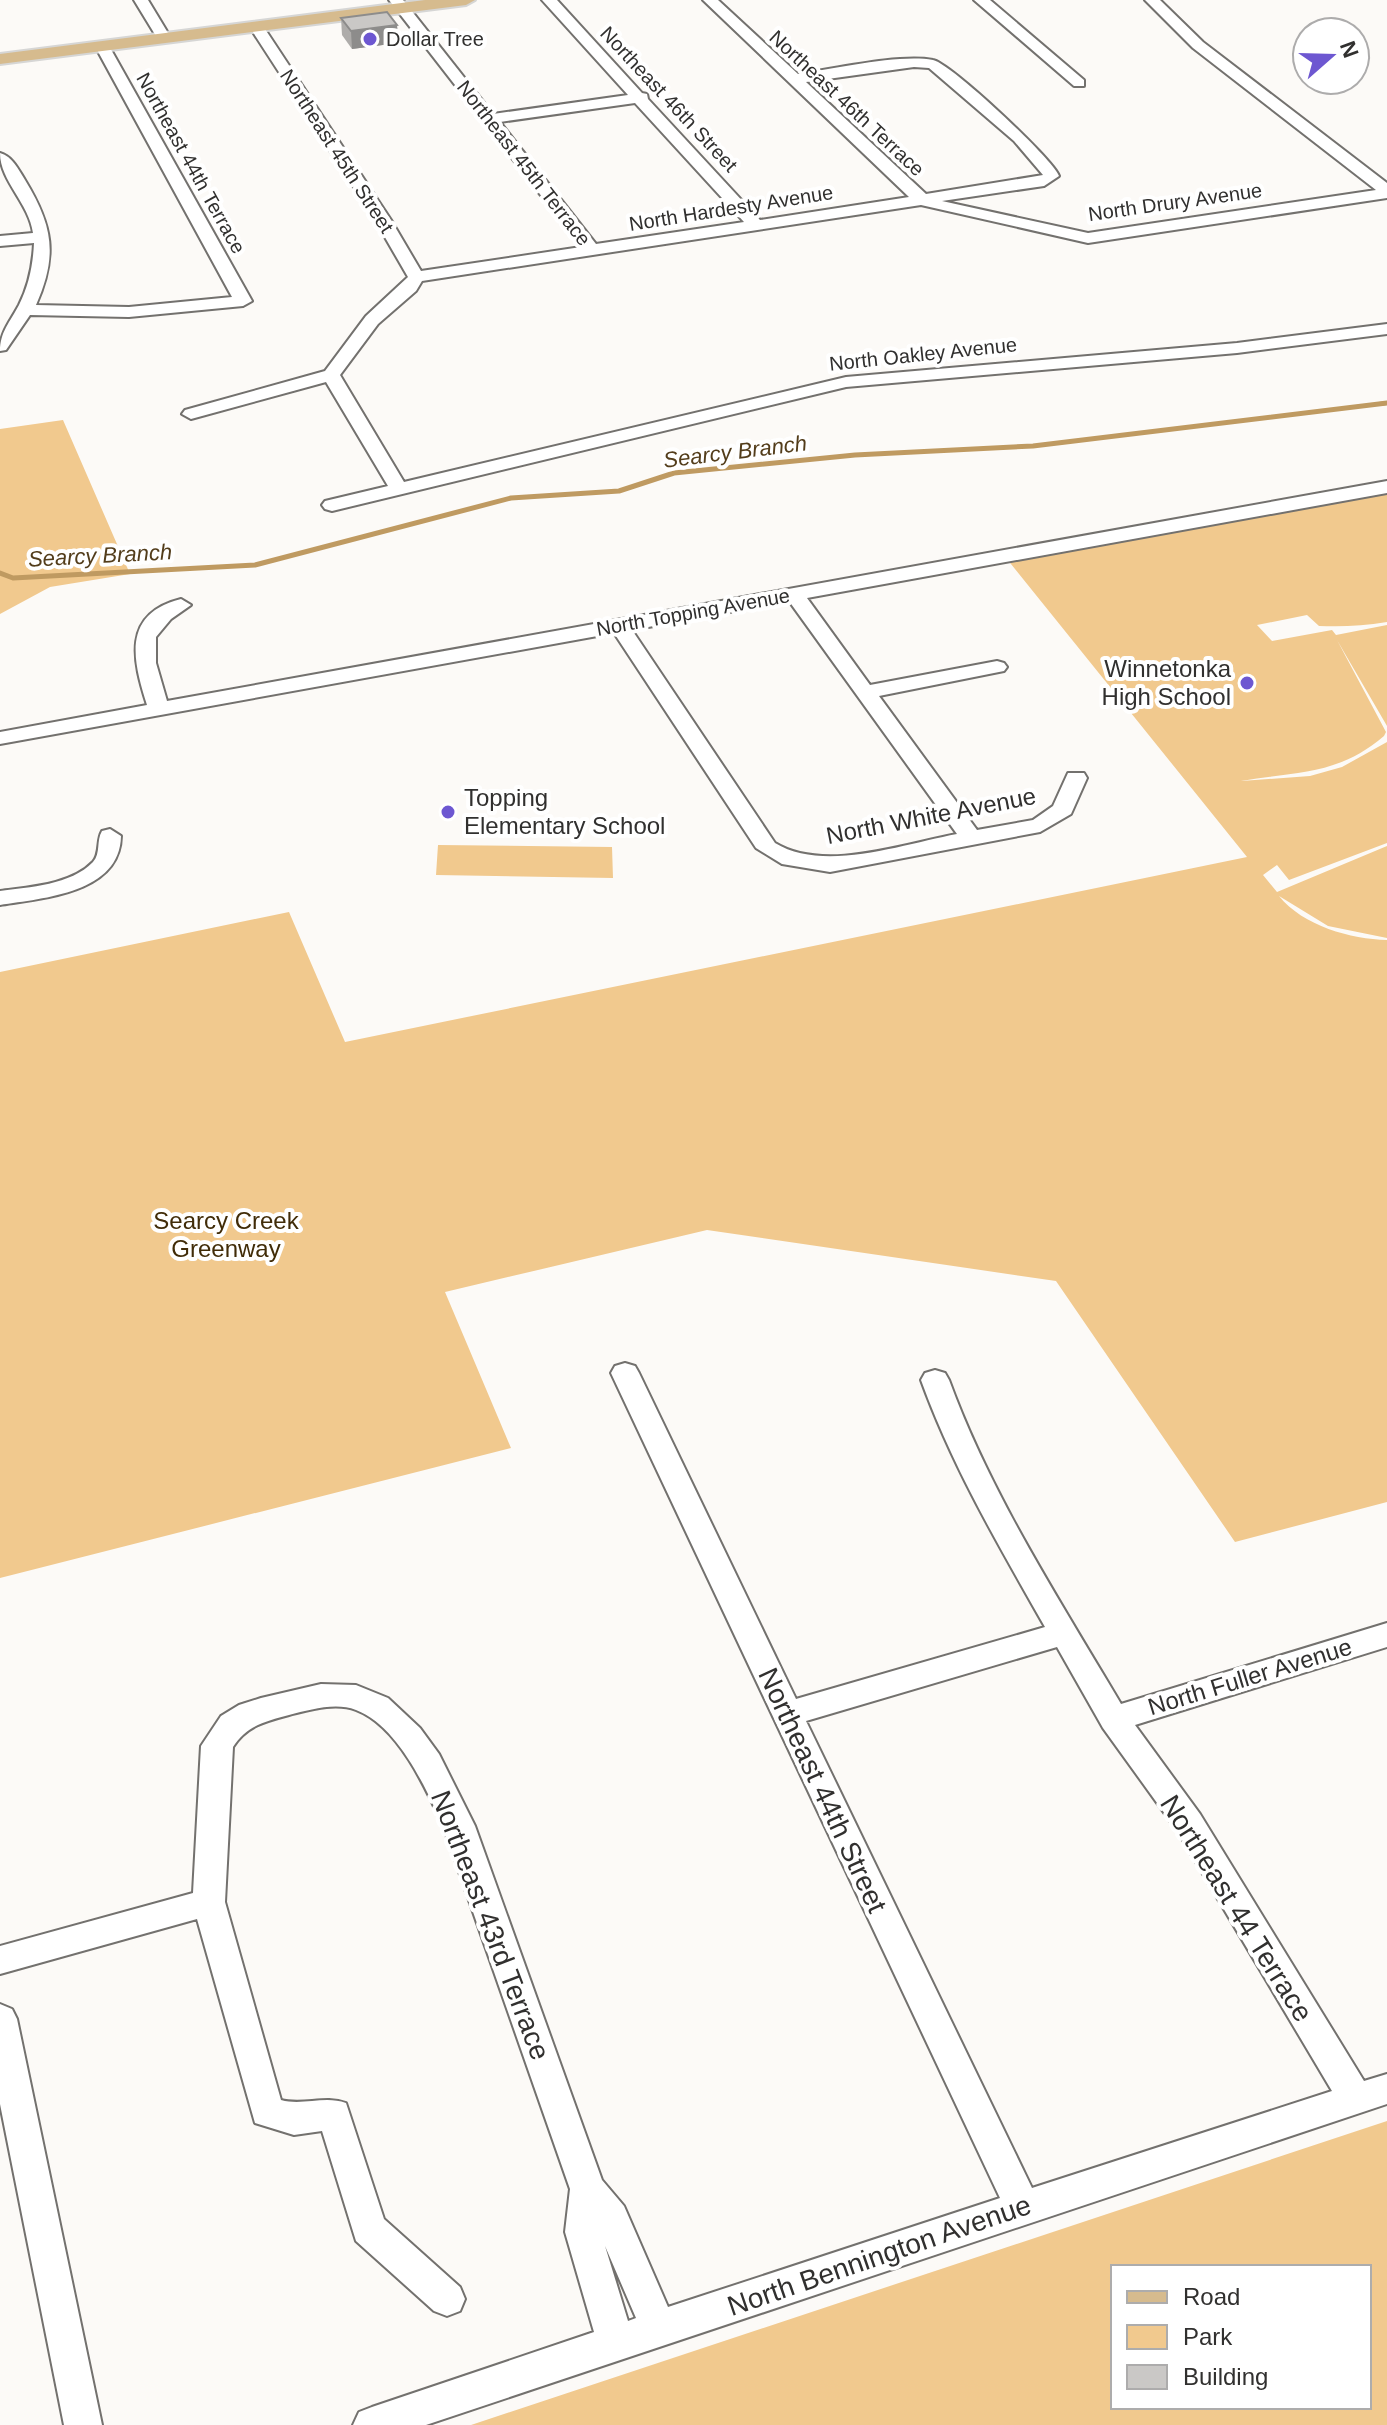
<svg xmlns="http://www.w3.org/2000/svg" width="1387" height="2425" font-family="Helvetica,sans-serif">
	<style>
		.green { fill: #f1c98e; fill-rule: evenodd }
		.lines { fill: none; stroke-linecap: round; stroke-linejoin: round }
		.stream-far1 { stroke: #bf9a61; stroke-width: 4 }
		.stream { stroke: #bf9a61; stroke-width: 5 }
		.minor-casing { stroke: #73716e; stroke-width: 4 }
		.major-casing { stroke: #d6d6d5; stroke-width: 4 }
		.minor { fill: #fff; fill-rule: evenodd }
		.major { fill: #d6bb8e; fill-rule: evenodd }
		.wall { fill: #aeacaa }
		.shaded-wall { fill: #8d8c8b }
		.building { fill: #cac8c6; stroke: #8d8c8b; stroke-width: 2 }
		.poi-dot { fill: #6d57d1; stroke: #fff; stroke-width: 3 }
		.labels { text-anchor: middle; stroke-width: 8; stroke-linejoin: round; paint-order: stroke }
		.far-poi-label { font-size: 20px; fill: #31302f; stroke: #fff; text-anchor: start }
		.far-street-label { font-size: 20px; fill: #31302f; stroke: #fff }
		.far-water-label { font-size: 22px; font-style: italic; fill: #533d1b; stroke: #fff }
		.poi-label { font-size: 24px; fill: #31302f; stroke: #fff; text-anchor: end }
		.street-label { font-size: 24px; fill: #31302f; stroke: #fff }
		.park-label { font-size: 24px; fill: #412c08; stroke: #fff }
		.near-street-label { font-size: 28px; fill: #31302f; stroke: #fff }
	</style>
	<rect width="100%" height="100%" fill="#fcfaf7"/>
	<path class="green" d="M63 420 130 574 50 587 0 614V429Z
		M1387 489V622C1363 626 1342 627 1319 626L1307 615 1257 625 1272 641 1332 630 1336 635 1387 625V726L1337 640 1386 732 1384 736C1337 776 1297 771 1241 781L1310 776 1342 767 1387 742V843L1289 880 1277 865 1263 875 1277 892 1387 846V938L1328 926 1279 896C1303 926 1351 939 1387 940V1502L1235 1542 1056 1281 707 1230 445 1292 511 1448 0 1578V972L289 912 345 1042 1247 857 1007 559Z
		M438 845 612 847 613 878 436 875Z
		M1387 2121V2425H471ZM1113 2267H1369V2407H1113Z"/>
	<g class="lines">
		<path class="stream-far1" d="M1379 404 1387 403"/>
		<path class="stream" d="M0 573 13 578 255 565 511 498 619 491 674 473 855 455 1033 446 1387 403"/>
		<g class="minor-casing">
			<path id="minor" d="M134 0H148L171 38 169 41H159Z
				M389 0H403L493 114 628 95 542 0H557L642 93 647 94 648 99 760 220 909 197 703 0H718L798 74C834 69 898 54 933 60 949 62 1053 159 1059 176L1044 186 942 201 1088 233 1376 190 1193 48 1145 0H1160L1203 42 1387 183V198L1088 243 921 205 422 281 416 291 378 324 340 375 404 482 846 377 1237 343 1387 324V334L1237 353 846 387 332 511 325 509 322 505 325 501 388 486 326 382 191 419 182 414 185 410 325 371 366 316 408 277 375 220 249 26 251 23H261L263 26 391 220 421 271 581 247ZM914 67 929 68 1014 141 1043 175 926 194 806 82ZM635 103 744 222 596 244 500 122Z
				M974 0H990L1084 80V86H1074Z
				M102 42 109 46 252 301 243 306 129 317 30 315 6 350 0 351C0 332 10 322 19 305 29 285 33 265 34 243L0 246V236L33 233C29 203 0 181 0 153 13 157 18 169 25 180 53 226 58 255 36 305L129 307 232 297 95 46Z
				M1387 481V493L807 598 870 685 997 661 1004 663 1007 667 1004 671 879 696 977 830 1033 820 1053 806 1068 773H1084L1087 778 1071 814 1040 832 830 872 782 864 756 848 614 633 0 744V732L147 705C133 661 121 614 181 599L191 605 171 619 156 637V663L167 701ZM789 601 957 834C903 844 824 873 775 843L632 630Z
				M110 829 121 836C120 893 44 898 0 905V891C29 887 71 885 93 862 101 853 96 841 102 831Z
				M625 1363 635 1366 639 1373 796 1699 1045 1627C999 1546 953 1468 921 1380L925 1373 935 1370 945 1373 949 1380C991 1495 1059 1599 1121 1704L1387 1623V1647L1135 1725 1200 1814 1364 2081 1387 2074V2104L426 2425H353L359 2412 372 2407 594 2332 565 2232 570 2189 443 1826C426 1788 398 1726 356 1710 335 1702 310 1710 289 1715 266 1721 246 1726 233 1747L225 1902 281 2100C303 2106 325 2095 346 2103L384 2219 460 2287 465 2299 460 2311 447 2316 434 2311 356 2241 322 2131 294 2135 255 2123 197 1919 0 1974V1946L193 1893 201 1746 221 1716 239 1705 261 1698 321 1684 356 1685 388 1698 420 1728 439 1754 475 1826 602 2180 624 2206 668 2307 1000 2198 611 1373 615 1366ZM1057 1647 1103 1728 1178 1832 1332 2091 1032 2188 806 1721ZM605 2246 636 2318 628 2321Z
				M0 2004 12 2009 17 2019 102 2425H64L0 2104Z"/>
		</g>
		<g class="major-casing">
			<path id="major" d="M425 0H475L466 5 0 64V54Z"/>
		</g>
		<use href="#minor" class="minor"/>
		<use href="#major" class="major"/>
	</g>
	<path class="wall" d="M341 18 397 25 398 43 352 49 342 35Z"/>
	<path class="shaded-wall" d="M397 25 398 43 352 49 351 31Z"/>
	<path class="building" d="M387 12 397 25 351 31 341 18Z"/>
	<g class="poi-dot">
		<circle cx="370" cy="39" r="8"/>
		<circle cx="1247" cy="683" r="8"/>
		<circle cx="448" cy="812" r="8"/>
	</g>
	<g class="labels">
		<g class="far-poi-label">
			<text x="386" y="46">Dollar Tree</text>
		</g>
		<g class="far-street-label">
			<text transform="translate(669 99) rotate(47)" y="7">Northeast 46th Street</text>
			<text transform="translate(847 103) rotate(43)" y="7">Northeast 46th Terrace</text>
			<text transform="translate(337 151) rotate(57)" y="7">Northeast 45th Street</text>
			<text transform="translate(191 163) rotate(61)" y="7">Northeast 44th Terrace</text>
			<text transform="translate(524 163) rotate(52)" y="7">Northeast 45th Terrace</text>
			<text transform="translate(1175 202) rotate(-8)" y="7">North Drury Avenue</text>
			<text transform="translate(731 208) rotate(-9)" y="7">North Hardesty Avenue</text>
			<text transform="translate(923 354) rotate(-6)" y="7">North Oakley Avenue</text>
			<text transform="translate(693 612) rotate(-10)" y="7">North Topping Avenue</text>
		</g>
		<g class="far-water-label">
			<text transform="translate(735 451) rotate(-7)" y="8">Searcy Branch</text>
			<text transform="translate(100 555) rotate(-3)" y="8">Searcy Branch</text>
		</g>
		<g class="poi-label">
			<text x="1231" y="677">Winnetonka<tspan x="1231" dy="28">High School</tspan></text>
			<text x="464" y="806" text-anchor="start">Topping<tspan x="464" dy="28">Elementary School</tspan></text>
		</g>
		<g class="street-label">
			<text transform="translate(931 816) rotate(-11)" y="8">North White Avenue</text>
			<text transform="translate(1250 1677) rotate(-17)" y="8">North Fuller Avenue</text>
		</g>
		<g class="park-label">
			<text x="226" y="1229">Searcy Creek<tspan x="226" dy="28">Greenway</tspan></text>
		</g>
		<g class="near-street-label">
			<text transform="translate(823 1790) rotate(65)" y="10">Northeast 44th Street</text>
			<text transform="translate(1237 1908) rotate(58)" y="10">Northeast 44 Terrace</text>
			<text transform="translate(491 1925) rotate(69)" y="10">Northeast 43rd Terrace</text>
			<text transform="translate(879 2255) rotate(-19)" y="10">North Bennington Avenue</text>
		</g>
	</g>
	<rect x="1111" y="2265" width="260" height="144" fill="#ffffff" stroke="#adacac" stroke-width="2"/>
	<rect x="1127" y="2291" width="40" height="12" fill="#d6bb8e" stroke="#adacac" stroke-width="2"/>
	<text x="1183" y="2305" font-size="24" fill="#31302f">Road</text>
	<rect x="1127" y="2325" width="40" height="24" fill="#f1c98e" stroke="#adacac" stroke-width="2"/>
	<text x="1183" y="2345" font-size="24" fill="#31302f">Park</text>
	<rect x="1127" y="2365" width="40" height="24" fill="#cac8c6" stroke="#adacac" stroke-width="2"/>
	<text x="1183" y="2385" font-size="24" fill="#31302f">Building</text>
	<g transform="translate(1331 56) rotate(70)"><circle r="38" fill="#ffffff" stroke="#adacac" stroke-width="2"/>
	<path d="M0-6L14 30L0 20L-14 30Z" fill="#6d57d1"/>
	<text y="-12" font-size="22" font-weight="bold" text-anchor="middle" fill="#31302f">N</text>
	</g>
</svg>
